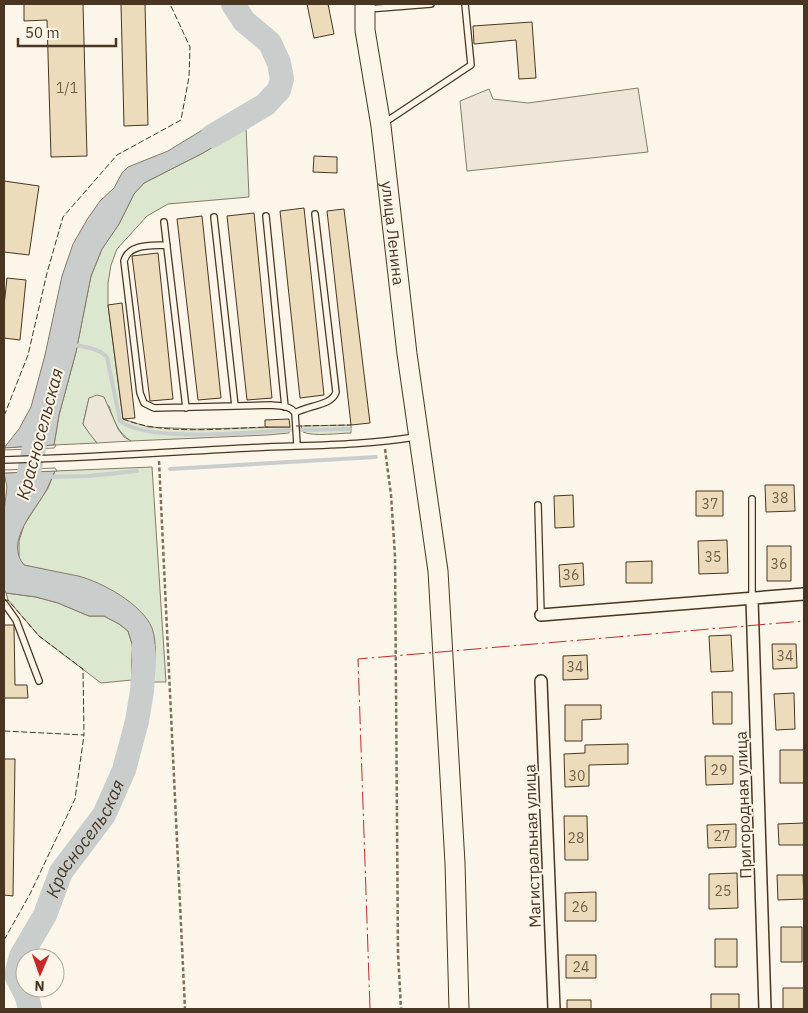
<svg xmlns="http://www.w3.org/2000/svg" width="808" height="1013" font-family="'IBM Plex Sans',sans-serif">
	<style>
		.green { fill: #dce7d0; stroke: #887966 }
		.parking { fill: #ede7d9; stroke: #887966 }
		.water { fill: #c9cecd; stroke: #887966 }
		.pier { fill: #fbf6e9; stroke: #887966 }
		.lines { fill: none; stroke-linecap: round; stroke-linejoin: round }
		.stream { stroke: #c9cecd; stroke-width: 4 }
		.river { stroke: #c9cecd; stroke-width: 24 }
		.building { fill: #ecdcbc; stroke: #4a3520 }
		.lane-casing { stroke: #4a3520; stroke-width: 8 }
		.street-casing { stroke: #4a3520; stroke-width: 14 }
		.primary-casing { stroke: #4a3520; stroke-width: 21 }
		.path { stroke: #7f6f5c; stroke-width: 2.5; stroke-dasharray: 4 2.5; stroke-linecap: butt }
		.lane { stroke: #fbf6e9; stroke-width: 5.5 }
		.street { stroke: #fbf6e9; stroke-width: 11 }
		.primary { stroke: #fbf6e9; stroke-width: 19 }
		.fence { stroke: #4a3520; stroke-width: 1; stroke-dasharray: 6 2.5; stroke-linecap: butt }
		.power { stroke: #c62828; stroke-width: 1; stroke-dasharray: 18 4 2.5 4; stroke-linecap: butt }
		.labels { text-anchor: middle; stroke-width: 4; stroke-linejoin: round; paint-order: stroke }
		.number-label { font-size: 14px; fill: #725f47 }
		.street-label { font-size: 16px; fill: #4a3520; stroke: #fbf6e9 }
		.water-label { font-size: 18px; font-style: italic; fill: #4a3520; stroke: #fbf6e9 }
	</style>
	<rect width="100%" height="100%" fill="#fbf6e9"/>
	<path class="green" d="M246 127 249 197 168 204 147 216 117 249 111 265 108 283V305L123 419 148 427 196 429 290 427 289 433 267 435 131 441C118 433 114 421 109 406L89 398 83 424 97 443 54 445 59 415 76 352 91 276 102 249 119 224 134 194 144 183 203 153Z
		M351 425V433C339 433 314 437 303 432L301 426Z
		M152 467 166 682H152L155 646 49 571 24 565 19 559V541L24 525 48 488 55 471Z
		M6 593 36 597 58 603 89 616H104L119 624 128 631 132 644V680L101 683 39 636 8 600Z"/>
	<path class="parking" d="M638 88 648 152 467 171 460 101 489 89 493 99 528 103Z
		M97 395 104 397 118 429 124 437 131 441 97 443 89 433 83 424 89 398Z"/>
	<path class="water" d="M235 110 246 127 203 153 144 183 134 194 119 224 102 249 91 276 76 352 59 415 54 445 4 448 19 429 31 407 45 355 62 276 73 244 88 218 100 201 114 188 122 173 128 167 168 151Z
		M55 471C52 477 50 483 47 489 36 510 4 541 24 565 42 569 60 572 78 576 102 582 142 604 152 628 158 645 154 665 152 682L132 680V644L128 631 119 624 104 616H89L58 603 36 597 6 593 4 589V511L7 487 4 473Z"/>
	<path class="pier" d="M56 445 54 448 4 450V448Z
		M55 468 57 471 4 473V470Z"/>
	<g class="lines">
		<path class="stream" d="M73 345C86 347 98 348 107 357L120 421C148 443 252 432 290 430
			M301 430 349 429
			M170 469 376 457
			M47 477 89 476 137 471"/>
		<g class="river">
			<path d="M212 136 265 105 279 90 282 79 279 63 270 43 244 21 233 4"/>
			<path d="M21 503 25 493 37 433 44 415"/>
			<path id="s1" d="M30 1009 27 997 16 975 21 956 45 915 61 872 104 815 124 770 137 721 142 691 144 661 143 648"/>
		</g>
	</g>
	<path class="building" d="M24 4H83L87 156 51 157 47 20 24 21Z
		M121 4H145L148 125 124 126Z
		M307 4H328L334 34 314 38Z
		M532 22 536 78 519 79 516 40 474 44 473 26Z
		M314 156 337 157V173L313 172Z
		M4 181 39 186 29 255 4 252Z
		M304 208 324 395 300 398 280 211Z
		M344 209 370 423 351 425 327 211Z
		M254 213 272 398 247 400 227 216Z
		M202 216 221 398 198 400 177 219Z
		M158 253 173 399 150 401 132 256Z
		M7 278 26 280 20 340 4 338V306Z
		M122 303 135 418 123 419 108 305Z
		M289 419 290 427H265V420Z
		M765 485H794L795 511 766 512Z
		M696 491H723V516H696Z
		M573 495 574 527 555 528 554 496Z
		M727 540 728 573 699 574 698 541Z
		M767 546H791V581H767Z
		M652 561V583H626V562Z
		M583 563 584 585 560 587 559 565Z
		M4 625H14L15 685H27L28 698H4Z
		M731 635 733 671 711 672 709 636Z
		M772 644H796L797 668 773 669Z
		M587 655 588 679 563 680V656Z
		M712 692H732V724H713Z
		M794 693 795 729 776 730 774 694Z
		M565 705H601V719L582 720V741H565Z
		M628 744V764L589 765V786L565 787 564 754 585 753V745Z
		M780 750H804V783H780Z
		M705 756H733V784L706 785Z
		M4 759H15L13 896 4 895Z
		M564 816H587L588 860H565Z
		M804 823V845H779L778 824Z
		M736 824V847L708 848 707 825Z
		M737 873 738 908 709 909V874Z
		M777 875H803L804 899 778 900Z
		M596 892V921H565V893Z
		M781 927H802V962H781Z
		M715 939H737V967H715Z
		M566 955H596V978H566Z
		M783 988H804V1009H783Z
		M711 994H739V1009H711Z
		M567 1000H591V1009H567Z"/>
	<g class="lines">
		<g class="lane-casing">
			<path id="lane" d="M368 9 431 4
				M384 123 471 65 465 4
				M266 216 285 407
				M214 217 235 406
				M164 222 186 408
				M167 245C152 246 129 243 124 261L140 393 144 403 154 408 271 405C279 406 290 405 295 413L297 445
				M295 413C308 405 332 406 336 392L315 214
				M4 460C85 458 166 452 248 448 303 445 360 446 415 437
				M752 499V599
				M538 505 541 615
				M4 603 16 620 39 681"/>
		</g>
		<g class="street-casing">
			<path id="street" d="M752 599 765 1009
				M541 615 804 594
				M541 681 554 1009"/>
		</g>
		<g class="primary-casing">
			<g id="primary">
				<path id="s2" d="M365 4V30L381 126 407 354 438 571 455 863 459 1009"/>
			</g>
		</g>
		<path class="path" d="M385 449 391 495 395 556 398 953 401 1009
			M159 461 185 1009"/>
		<use href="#lane" class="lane"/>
		<use href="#street" class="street"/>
		<use href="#primary" class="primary"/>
		<path class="fence" d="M4 416 28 355 47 273 63 217 117 155 181 120 189 77 190 47 170 4
			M123 419C164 436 225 428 268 427
			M296 426 351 425
			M4 601 8 600 39 636 83 669 84 735 4 731
			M4 940 30 894 75 799 84 735"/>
		<path class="power" d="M370 1009 358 659 804 621"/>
	</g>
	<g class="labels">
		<g class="number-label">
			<text x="67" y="93">1/1</text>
			<text x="780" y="503">38</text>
			<text x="710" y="509">37</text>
			<text x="713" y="562">35</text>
			<text x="779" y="569">36</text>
			<text x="571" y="580">36</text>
			<text x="785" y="661">34</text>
			<text x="575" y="672">34</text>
			<text x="719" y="775">29</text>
			<text x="577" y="781">30</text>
			<text x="722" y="841">27</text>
			<text x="576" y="843">28</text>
			<text x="723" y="896">25</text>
			<text x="580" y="912">26</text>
			<text x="581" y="972">24</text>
		</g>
		<g class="street-label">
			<text dy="6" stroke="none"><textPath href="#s2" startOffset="231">улица Ленина</textPath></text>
			<text transform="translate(743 805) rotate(-92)" y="6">Пригородная улица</text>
			<text transform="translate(532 846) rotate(-92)" y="6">Магистральная улица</text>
		</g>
		<g class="water-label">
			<text transform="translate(40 434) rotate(-75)" y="6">Красносельская</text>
			<text dy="6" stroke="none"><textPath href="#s1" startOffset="191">Красносельская</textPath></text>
		</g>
	</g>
	<rect width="808" height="1013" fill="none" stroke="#4a3520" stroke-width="10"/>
	<g transform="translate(40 973) rotate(182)"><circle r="24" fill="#fbf6e9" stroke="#b4a999"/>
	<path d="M0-4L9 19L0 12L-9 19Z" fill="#c62828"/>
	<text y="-8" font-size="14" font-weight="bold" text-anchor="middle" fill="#4a3520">N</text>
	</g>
	<path d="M18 38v8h98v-8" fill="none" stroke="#4a3520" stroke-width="2.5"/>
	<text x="25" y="38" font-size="15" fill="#4a3520" stroke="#fbf6e9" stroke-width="4" paint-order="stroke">50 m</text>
</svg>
